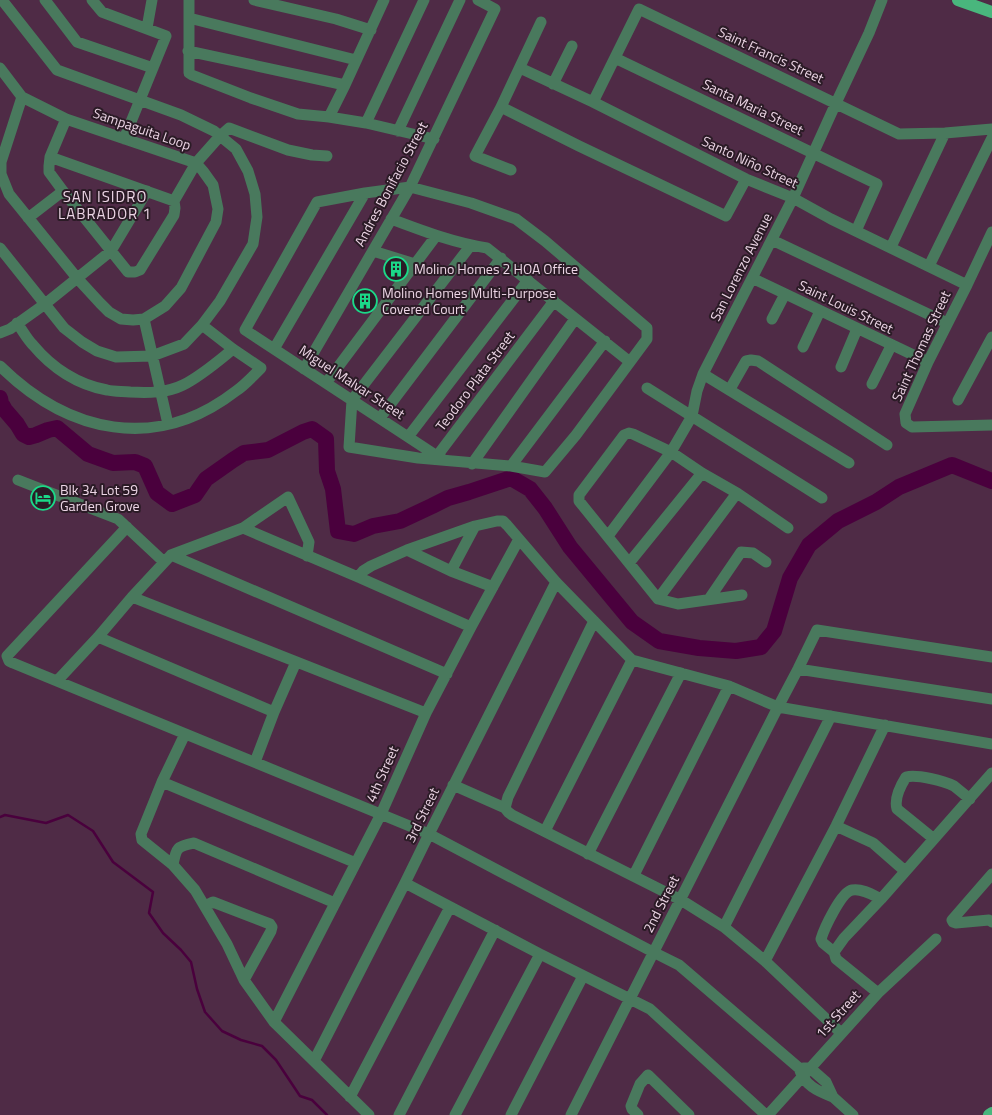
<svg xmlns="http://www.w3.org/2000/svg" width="992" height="1115" font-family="'Titillium Web',sans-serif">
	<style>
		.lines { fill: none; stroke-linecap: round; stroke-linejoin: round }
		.stream { stroke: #4a003d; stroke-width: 2.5 }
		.river { stroke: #4a003d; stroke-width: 16 }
		.minor { stroke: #49795d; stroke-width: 11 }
		.major { stroke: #49b67d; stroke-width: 12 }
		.labels { text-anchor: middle; stroke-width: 4; stroke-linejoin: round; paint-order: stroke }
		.street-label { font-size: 14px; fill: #ecd5e5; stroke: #2b1b26 }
		.poi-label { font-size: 14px; fill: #ecd5e5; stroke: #2b1b26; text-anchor: start }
		.neighbourhood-label { font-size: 15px; letter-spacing: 1px; fill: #ecd5e5; stroke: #2b1b26 }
	</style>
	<rect width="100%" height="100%" fill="#4f2b46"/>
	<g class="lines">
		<path class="stream" d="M0 817 5 815 46 823 68 815 93 831 113 862 153 892 149 913 163 933 181 950 191 962 197 989 205 1012 222 1031 241 1040 262 1046 276 1060 300 1096 312 1100 327 1115"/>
		<path class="river" d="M0 398 1 403 5 410 17 424 23 434 29 437 36 435 48 430 57 428 88 454 113 463 135 462 145 466 157 493 172 504 195 495 206 479 233 460 244 453 268 450 303 432 312 429 326 439 327 471 333 489 338 531 354 534 373 526 400 521 432 506 448 498 469 492 511 478 530 489 545 508 570 547 632 622 659 641 699 648 736 651 761 647 774 631 790 578 809 545 838 521 876 502 899 487 952 465 992 481"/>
		<path class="minor" d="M45 0 77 42 153 68
			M92 0 102 12 166 36 124 139
			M189 0V73L192 75 251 98 298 114 329 117 366 123 434 139
			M254 0 336 19 371 30
			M189 18 356 60
			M147 28 152 0
			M188 51 345 85
			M615 58 877 184 856 231
			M0 68 22 97 66 119 196 163 203 171 213 185 218 209 216 222 181 288 165 306 144 319 133 320 121 319 109 312 100 303 77 278 9 194 1 174V162L22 97
			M520 68 593 102 746 179 793 198 831 219 967 285
			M553 84 572 46
			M593 102 639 9 899 134 945 133 992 129
			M501 107 579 146 726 216 746 179
			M329 117 345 85 384 0
			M66 119 50 157 49 166V172L63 191 128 272H135L140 270 174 215 175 208 174 201 196 163 220 136 229 128 288 150 312 155 327 156
			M366 123 424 0
			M398 131 460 0
			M50 157 174 201
			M511 170 475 156 501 107 541 22
			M28 218 63 191
			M391 219C423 231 454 243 487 248L630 362
			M992 232 967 285 928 362 905 414 906 423 912 427 992 425
			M772 240 947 323
			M891 247 945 133
			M0 248 64 328 82 342 97 351 116 357 152 356 184 344 202 325 220 301 253 244 257 217 255 194 248 171 236 149 214 131 181 115 57 70 2 0
			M373 251 415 264
			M929 266 992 138
			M752 278 928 362
			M144 319 168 424
			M772 319 785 294
			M17 323C23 331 27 339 33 345 52 368 78 385 107 390 115 392 123 391 130 392 148 393 167 393 183 385 201 376 217 362 233 349
			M0 333 10 329 45 304 111 251 147 191
			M803 347 820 311
			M274 349 365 193
			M0 366C68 433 156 453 236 391 245 385 253 376 261 368L233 349 202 325
			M841 367 857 329
			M304 369 410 187 495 9 478 0
			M703 374 849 463
			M326 383 436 236
			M872 384 891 346
			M647 388 822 498
			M730 389 746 361 751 360 758 361 887 445
			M958 400 992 337
			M380 418 501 258
			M408 437 528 280
			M437 456 554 301
			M444 460 437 456C373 414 309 372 245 330L317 202 365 193 410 187 471 203 516 219 545 241 647 328V339L576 435 545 472 511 466 418 458 349 447 352 400 471 245
			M472 464 575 319
			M511 466 605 341
			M702 473 629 563 579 501V495L624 435 629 433 633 434 671 452 702 473 737 493 788 528
			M18 480 118 519 164 562
			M127 527 7 656 9 661 13 663 429 834 653 952 679 965 799 1068C804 1085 817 1091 833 1097
			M243 528 358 577 471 627
			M608 536 671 452 692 416 697 391 703 374 793 198 836 103 869 33 882 0
			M407 550 451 571 493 587
			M171 555 447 674
			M629 563 658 599 678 604 742 595
			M451 571 475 526
			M358 577 363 571 371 566 407 550 475 526 497 521H503L507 525 519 539 556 582 632 660 729 686 778 707 992 744
			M132 597 426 713
			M658 599 737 493
			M709 599 741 552 753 553 766 562
			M98 637 274 712
			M798 669 992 699
			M57 681 98 637 132 597 171 555 243 528 288 497 309 542 307 556
			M185 734 162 782 141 834 142 840 173 865 195 890 227 944 244 980 274 1022 369 1115
			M255 762 274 712 296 662
			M162 782 356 863
			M453 785 505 808 508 812 512 815 681 900 724 927 765 961 841 1033
			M505 808 508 797 594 621
			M836 826 873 843 905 871
			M545 831 632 660
			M934 839 897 809C894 799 901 785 906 777 917 774 944 781 954 786 959 790 965 795 970 799
			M588 854 681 673
			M173 865C176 848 177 846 194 843L335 903
			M992 874 952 920 953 922 956 923 989 920 992 922
			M634 875 729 686
			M405 883 540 954 650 1009 766 1115
			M205 906 213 902 270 924 272 927 271 931 244 980
			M724 927 831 716
			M834 952 823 943 821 939C824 929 841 892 852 890 862 888 873 895 881 899
			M765 961 836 826 885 725
			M878 993 836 959 834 952 844 938 881 899 992 773
			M274 1022 381 814 426 713 471 627 519 539
			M314 1061 405 883 429 834 556 582
			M803 1068H810L826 1082 833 1097 853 1115
			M350 1097 450 907
			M399 1115 495 930
			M455 1115 540 954
			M511 1115 583 976
			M571 1115 778 707 798 669 817 630 992 657
			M638 1115 632 1109 631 1106 640 1084 648 1075 689 1115
			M768 1115 878 993 936 939"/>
		<path class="major" d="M958 0 992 12
			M989 1115 992 1113"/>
	</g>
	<defs>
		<g id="building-ring" transform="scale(1.25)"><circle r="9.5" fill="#2b1b26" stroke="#1bd988" stroke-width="1.5"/><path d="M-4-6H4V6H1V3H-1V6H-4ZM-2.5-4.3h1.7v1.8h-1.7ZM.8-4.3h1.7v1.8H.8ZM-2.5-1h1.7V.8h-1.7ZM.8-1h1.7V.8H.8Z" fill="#1bd988"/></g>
		<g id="hotel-ring" transform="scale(1.25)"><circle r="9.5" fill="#2b1b26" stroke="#1bd988" stroke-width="1.5"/><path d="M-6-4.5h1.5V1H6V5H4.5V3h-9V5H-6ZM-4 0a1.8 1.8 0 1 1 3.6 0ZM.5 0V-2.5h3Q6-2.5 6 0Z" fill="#1bd988"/></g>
	</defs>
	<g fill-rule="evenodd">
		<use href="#building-ring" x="396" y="269"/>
		<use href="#building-ring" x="365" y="301"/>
		<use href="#hotel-ring" x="43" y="498"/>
	</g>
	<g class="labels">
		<g class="street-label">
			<text transform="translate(771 55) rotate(25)" y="5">Saint Francis Street</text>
			<text transform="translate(753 107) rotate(26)" y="5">Santa Maria Street</text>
			<text transform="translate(142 129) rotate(19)" y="5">Sampaguita Loop</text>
			<text transform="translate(750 162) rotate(25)" y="5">Santo Niño Street</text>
			<text transform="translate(391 184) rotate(-62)" y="5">Andres Bonifacio Street</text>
			<text transform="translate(741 267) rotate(-63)" y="5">San Lorenzo Avenue</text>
			<text transform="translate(846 307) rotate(26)" y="5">Saint Louis Street</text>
			<text transform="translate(921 346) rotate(-65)" y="5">Saint Thomas Street</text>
			<text transform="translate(475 381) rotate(-53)" y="5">Teodoro Plata Street</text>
			<text transform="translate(352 382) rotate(33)" y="5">Miguel Malvar Street</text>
			<text transform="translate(382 774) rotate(-66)" y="5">4th Street</text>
			<text transform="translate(422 815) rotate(-64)" y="5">3rd Street</text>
			<text transform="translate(661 904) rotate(-63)" y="5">2nd Street</text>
			<text transform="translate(838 1014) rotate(-48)" y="5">1st Street</text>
		</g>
		<g class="poi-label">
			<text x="414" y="274">Molino Homes 2 HOA Office</text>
			<text x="382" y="298">Molino Homes Multi-Purpose<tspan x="382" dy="16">Covered Court</tspan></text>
			<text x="60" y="495">Blk 34 Lot 59<tspan x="60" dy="16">Garden Grove</tspan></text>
		</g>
		<g class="neighbourhood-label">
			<text x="105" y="202">SAN ISIDRO<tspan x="105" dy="17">LABRADOR 1</tspan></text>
		</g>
	</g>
</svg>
